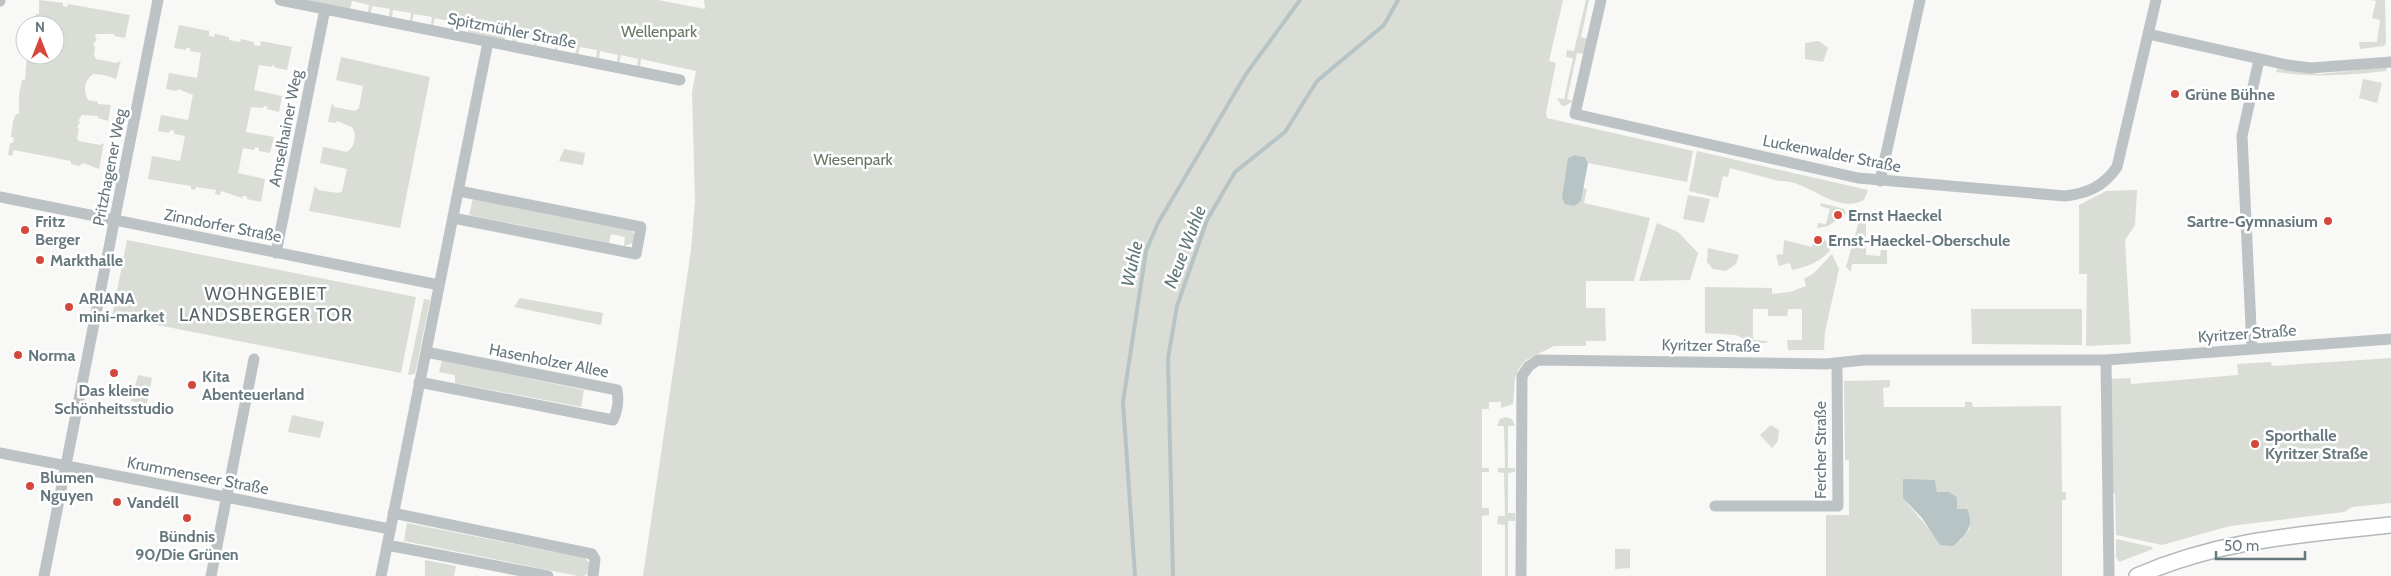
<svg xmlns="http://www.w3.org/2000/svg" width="2391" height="576" font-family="Cabin,sans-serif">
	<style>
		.green { fill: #d9ddd5; fill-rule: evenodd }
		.water { fill: #b7c4c6 }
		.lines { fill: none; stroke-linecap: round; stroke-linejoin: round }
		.stream { stroke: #b7c4c6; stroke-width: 4 }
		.secondary-casing { stroke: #b2b9bc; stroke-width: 18 }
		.street { stroke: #bdc3c5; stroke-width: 11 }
		.secondary { stroke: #fff; stroke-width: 15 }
		.poi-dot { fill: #d3483b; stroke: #fff; stroke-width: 2 }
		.labels { text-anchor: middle; stroke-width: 5; stroke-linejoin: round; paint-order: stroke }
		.street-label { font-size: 16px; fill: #66777e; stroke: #fff }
		.park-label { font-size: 16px; fill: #6a7764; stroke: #fff }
		.poi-label { font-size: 16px; font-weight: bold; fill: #66777e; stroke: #fff; text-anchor: start }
		.water-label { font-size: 18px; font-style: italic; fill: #607678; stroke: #fff }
		.neighbourhood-label { font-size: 18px; letter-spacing: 1px; fill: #57646a; stroke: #fff }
	</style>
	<rect width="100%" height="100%" fill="#f8f8f6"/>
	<path class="green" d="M39 0 63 3V6L67 7 68 4 130 15 125 38 114 36V34H96L95 38 97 39 93 45 95 46 94 55 96 59 117 63 121 60 116 79 104 75 93 74C84 81 83 90 88 100L98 102V104L111 105 108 121 98 118V116L82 115 78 121 80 122 77 128 79 129 77 138 79 141 100 145 104 143 99 169 83 163 79 166 71 164V161L14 150 12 156 8 155 10 143H13L14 138 11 137 13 121 16 114H19V95L22 80H25L27 55H55V25H33L36 14H39Z
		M308 0H658L705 9 704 0H1563L1549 61 1556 63 1546 113 1547 118 1693 151 1687 182 1588 163 1585 157 1574 155 1570 157 1581 201 1583 188 1587 189 1584 203 1650 218 1634 281H1586V308H1605L1606 341H1586V346H1554L1526 360 1518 370 1515 379 1513 404 1501 408V402H1489V409H1482V468H1489V472H1482V508H1489V515L1482 516V576H643L691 250 695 201 692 92 696 71 641 59 640 67 637 66 638 59 621 55 619 63 617 62 618 55 600 51 599 59 596 58 597 50 580 47 578 55 575 54 577 46 559 43 557 50H555L556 42 538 39 536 46H534L535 38 518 34 516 42 512 41 513 34 506 32 505 40 468 32 469 25 456 22 454 30 451 29 453 22 435 18 433 25H431L432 17 414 14 412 21H410L411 13 393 10 392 17H389L390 9 372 6 371 13 368 12 369 5 352 1 350 9Z
		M1586 0H1589L1581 37 1588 39 1584 54 1577 53 1567 99 1573 101 1565 106 1561 105 1557 98 1564 99 1573 58 1566 57 1567 50 1574 51Z
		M2372 0H2385L2386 43 2384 46 2360 49 2359 42H2377L2380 20 2372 18 2376 1Z
		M179 25 209 31V36L214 37 215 34 229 37V40L240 42 241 39 254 42V45L260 46 261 41 292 47 287 70 276 68 273 65 271 67 259 65 254 90 282 96 279 112 267 109 268 107 264 106 263 108 251 107 246 132 274 137 270 153 259 151V148L255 147 254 150 243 148 238 173 265 179 261 202 247 199V196H243L242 198 221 191 220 195 215 194 216 190 196 187 195 190 191 189V186L148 179 152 156 180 161 185 136 174 134V131L170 130 169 133 158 131 161 115 188 120 193 95 178 89 177 91 166 89 169 73 197 78 201 53 190 51V48H186V50L174 48Z
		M1819 41 1828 48 1823 62 1805 59V43Z
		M341 57 430 77 400 228 309 211 315 186 318 190 338 193 342 191 347 169 320 163 323 147 347 152C355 147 357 135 352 127L337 121 336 123 328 122 332 103 334 107 355 111 359 108 363 86 336 80Z
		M2386 67 2387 71C2347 75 2316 78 2276 72L2277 69 2320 74Z
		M2363 79 2382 83 2377 103 2359 98Z
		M564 149 585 153 583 165 559 161Z
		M1697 151 1868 190 1864 200C1835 215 1808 179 1779 181L1730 168 1728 177 1723 176 1718 198 1689 191Z
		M2137 190 2135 225 2125 240 2131 344 2086 346 2087 274H2079V205L2106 191Z
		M1688 195 1710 199 1704 223 1683 219Z
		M473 198 632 230 634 235 633 243 624 246 625 237 611 234 609 243 469 215Z
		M1821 203 1844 209 1846 213 1828 226 1817 228 1818 223 1826 224 1830 209 1820 206Z
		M1861 214H1866V255L1880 256 1881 250H1887V264H1852L1851 272 1846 267Z
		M1657 223 1678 232 1698 253 1690 280 1639 281Z
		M1815 234C1823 236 1828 241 1830 250 1821 262 1806 267 1792 270L1790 263 1779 266 1776 255 1783 254 1784 240 1812 247Z
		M127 240 416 297 401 373 112 316Z
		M1708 248 1739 255 1736 264 1726 271 1713 269 1707 262Z
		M1832 254 1839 269 1825 332 1824 350H1788L1787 340H1802V309H1788L1787 316H1768V309H1753V340L1768 341 1766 343H1753L1736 335 1705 333V287L1772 288V294L1790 292 1806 286 1804 279 1814 273Z
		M520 298 603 313 601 325 514 307Z
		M424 299 430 300 415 374 408 375Z
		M1971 309H2082V345L1972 344Z
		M2391 358V503L2352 507 2344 512 2230 526 2162 545 2116 535 2115 494 2112 492 2110 379 2130 378 2131 384 2238 375 2237 364 2271 362 2272 366Z
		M442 360 584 390 581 407 455 383V375L439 372Z
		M138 375 152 378 147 404 131 401Z
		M1890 380V387L1883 388 1884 407H1965V402H1972L1973 407 2061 406 2062 492H2066V500H2062V576H1826V515H1849V460H1845L1844 381ZM1935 480 1937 492H1949L1957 497V509L1970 528 1960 541 1940 545C1933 529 1904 505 1903 493Z
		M292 415 324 422 320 438 288 432Z
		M1506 417 1512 419 1515 426H1508V468H1515V472L1508 473V513H1515V521H1508V576H1505V525L1497 524 1498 516H1505L1504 473 1498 472V468H1505L1504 426H1497L1500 419Z
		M1771 425 1779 430 1778 441 1772 448 1760 435Z
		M407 523 585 558 590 564 588 573 584 576H578L404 541Z
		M2116 539 2152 547 2153 549 2119 562 2116 557Z
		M1615 549H1630V568L1615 569Z
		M425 560 456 566 454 576H425Z"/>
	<path class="water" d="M1574 155 1585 157 1588 163 1581 201 1574 206 1565 204 1562 198 1568 158Z
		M1903 479 1935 480 1937 492H1949L1957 497V509H1967C1975 525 1966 536 1953 546L1940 545 1922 518 1903 498Z"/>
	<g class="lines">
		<path class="stream" d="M1135 576 1123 402 1146 251 1158 223 1246 74 1300 0
			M1173 576 1168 358 1177 306 1207 220 1235 172 1285 132 1317 81 1384 25 1398 0"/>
		<g class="secondary-casing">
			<path id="secondary" d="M2137 576C2222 539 2300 535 2391 525"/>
		</g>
		<path class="street" d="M280 0 680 80
			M1601 0 1575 114 1858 178 2065 196C2088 193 2103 187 2117 167L2156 0
			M0 1V0
			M2148 34 2287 65 2311 68 2391 62
			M1880 181 1920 0
			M0 197 439 285
			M453 218 636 254 641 227 459 191
			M276 253 325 9
			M2252 348 2242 136 2259 60
			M2106 360 2109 576
			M419 382 613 420C618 410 619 402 617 390L426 352
			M0 453 390 529
			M1715 506H1838L1837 364
			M393 513 592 554 595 559 593 576
			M387 545 548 576
			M44 576 158 0
			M211 576 254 359
			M381 576 488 42
			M1521 576 1522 376 1529 366 1538 360 1826 364 1864 360H2106L2391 339"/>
		<use href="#secondary" class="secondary"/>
	</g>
	<g class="poi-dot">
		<circle cx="2175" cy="94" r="5"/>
		<circle cx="1838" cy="215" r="5"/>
		<circle cx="2328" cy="221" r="5"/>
		<circle cx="25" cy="230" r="5"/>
		<circle cx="1818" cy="240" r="5"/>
		<circle cx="40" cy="260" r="5"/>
		<circle cx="69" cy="307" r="5"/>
		<circle cx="18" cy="355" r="5"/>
		<circle cx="114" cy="373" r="5"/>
		<circle cx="192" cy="385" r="5"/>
		<circle cx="2255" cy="444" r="5"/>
		<circle cx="30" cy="486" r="5"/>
		<circle cx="117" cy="502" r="5"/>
		<circle cx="187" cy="518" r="5"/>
	</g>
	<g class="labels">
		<g class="street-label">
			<text transform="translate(512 30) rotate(11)" y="6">Spitzmühler Straße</text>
			<text transform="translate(285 128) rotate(-79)" y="6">Amselhainer Weg</text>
			<text transform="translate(1832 153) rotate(11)" y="6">Luckenwalder Straße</text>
			<text transform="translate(109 167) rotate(-79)" y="6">Pritzhagener Weg</text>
			<text transform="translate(223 225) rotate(11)" y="6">Zinndorfer Straße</text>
			<text transform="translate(2247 333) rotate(-4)" y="6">Kyritzer Straße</text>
			<text transform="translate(1711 345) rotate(1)" y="6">Kyritzer Straße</text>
			<text transform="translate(549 360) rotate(11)" y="6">Hasenholzer Allee</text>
			<text transform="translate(1820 450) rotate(-90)" y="6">Fercher Straße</text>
			<text transform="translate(198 475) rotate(11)" y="6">Krummenseer Straße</text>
		</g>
		<g class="park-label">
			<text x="659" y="37">Wellenpark</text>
			<text x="853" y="165">Wiesenpark</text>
		</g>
		<g class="poi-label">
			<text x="2185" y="100">Grüne Bühne</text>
			<text x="1848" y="221">Ernst Haeckel</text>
			<text x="35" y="227">Fritz<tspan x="35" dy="18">Berger</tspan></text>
			<text x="2318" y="227" text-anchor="end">Sartre-Gymnasium</text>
			<text x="1828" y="246">Ernst-Haeckel-Oberschule</text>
			<text x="50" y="266">Markthalle</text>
			<text x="79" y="304">ARIANA<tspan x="79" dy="18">mini-market</tspan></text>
			<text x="28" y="361">Norma</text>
			<text x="202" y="382">Kita<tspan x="202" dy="18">Abenteuerland</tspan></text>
			<text x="114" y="396" text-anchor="middle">Das kleine<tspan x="114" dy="18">Schönheitsstudio</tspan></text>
			<text x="2265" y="441">Sporthalle<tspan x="2265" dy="18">Kyritzer Straße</tspan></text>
			<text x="40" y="483">Blumen<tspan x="40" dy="18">Nguyen</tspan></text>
			<text x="127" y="508">Vandéll</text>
			<text x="187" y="542" text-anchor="middle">Bündnis<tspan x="187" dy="18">90/Die Grünen</tspan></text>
		</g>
		<g class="water-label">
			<text transform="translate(1185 247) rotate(-69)" y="6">Neue Wuhle</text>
			<text transform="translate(1132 264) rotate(-78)" y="6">Wuhle</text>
		</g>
		<g class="neighbourhood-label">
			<text x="266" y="300">WOHNGEBIET<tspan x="266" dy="21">LANDSBERGER TOR</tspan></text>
		</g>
	</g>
	<g transform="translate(40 40)"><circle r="24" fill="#ffffff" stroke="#c2c9cb"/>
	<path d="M0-4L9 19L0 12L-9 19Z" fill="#d3483b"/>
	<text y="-8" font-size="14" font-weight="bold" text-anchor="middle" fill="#66777e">N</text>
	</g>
	<path d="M2216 551v8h89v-8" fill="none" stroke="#66777e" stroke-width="2.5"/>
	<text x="2224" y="551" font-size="15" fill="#66777e" stroke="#ffffff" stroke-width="4" paint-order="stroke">50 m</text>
</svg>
